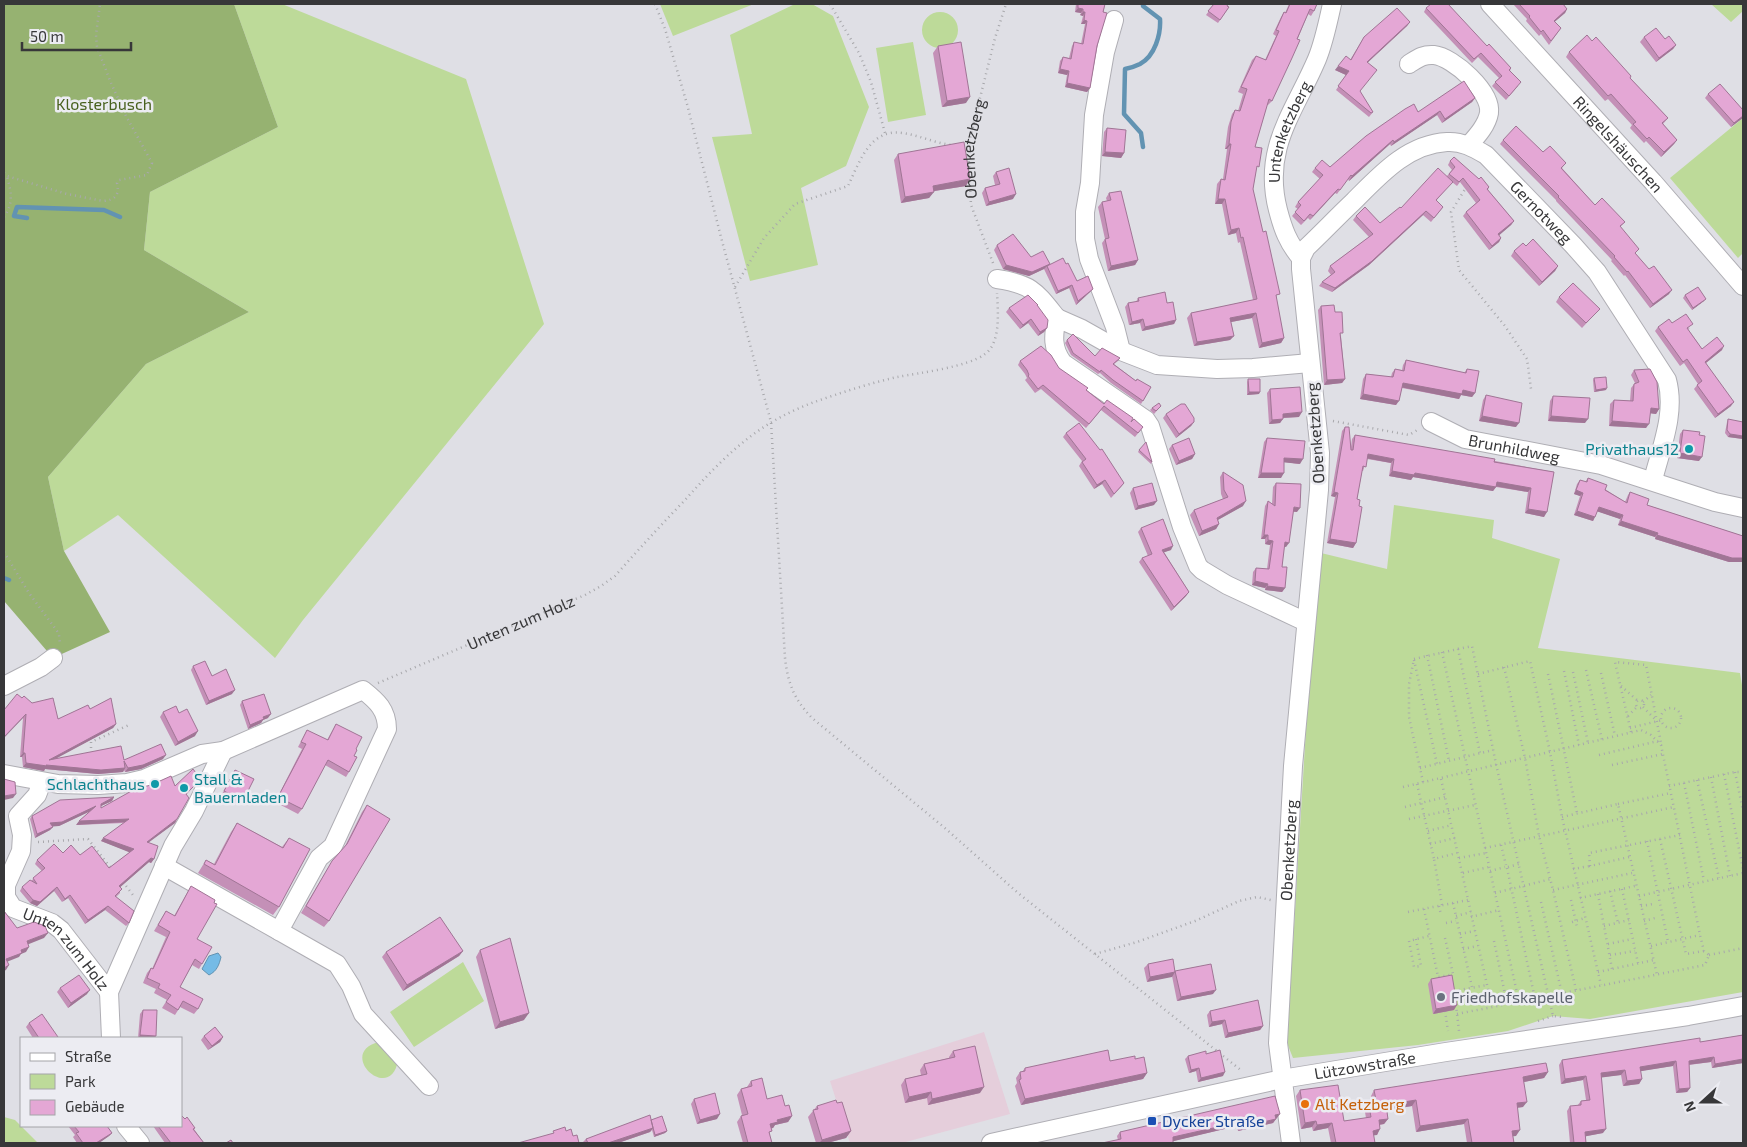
<svg xmlns="http://www.w3.org/2000/svg" width="1747" height="1147" font-family="'Exo 2',sans-serif">
	<style>
		.education { fill: #e5cedb }
		.green { fill: #bdda99 }
		.forest { fill: #96b271 }
		.water { fill: #75bbe6; stroke: #6293b2 }
		.lines { fill: none; stroke-linecap: round; stroke-linejoin: round }
		.stream { stroke: #6293b2; stroke-width: 4.5 }
		.minor-casing { stroke: #afaeb4; stroke-width: 20 }
		.path { stroke: #a8a8ac; stroke-width: 2.5; stroke-dasharray: 1 4; stroke-linecap: butt }
		.minor { stroke: #fff; stroke-width: 18 }
		.wall { fill: #c490b7 }
		.shaded-wall { fill: #a07595 }
		.building { fill: #e4a7d5; stroke: #a07595 }
		.culture-dot { fill: #0f9aa8; stroke: #ececf2; stroke-width: 2 }
		.worship-dot { fill: #6b7280; stroke: #ececf2; stroke-width: 2 }
		.food-dot { fill: #e8710a; stroke: #ececf2; stroke-width: 2 }
		.transit-dot { fill: #1a4fb4; stroke: #ececf2; stroke-width: 2 }
		.labels { text-anchor: middle; stroke-width: 5; stroke-linejoin: round; paint-order: stroke }
		.park-label { font-size: 16px; fill: #48611e; stroke: #ececf2 }
		.street-label { font-size: 16px; fill: #373739; stroke: #ececf2 }
		.culture-label { font-size: 16px; fill: #0d838f; stroke: #ececf2; text-anchor: end }
		.worship-label { font-size: 16px; fill: #5b616d; stroke: #ececf2; text-anchor: start }
		.food-label { font-size: 16px; fill: #c56008; stroke: #ececf2; text-anchor: start }
		.transit-label { font-size: 16px; fill: #164399; stroke: #ececf2; text-anchor: start }
	</style>
	<rect width="100%" height="100%" fill="#dfdfe5"/>
	<path class="education" d="M984 1032 1010 1114 902 1143H850L830 1081Z"/>
	<path class="green" d="M234 4H282L466 79 544 324 303 620 275 658 118 515 64 551 48 477 146 364 249 312 144 250 150 192 278 127Z
		M660 4H754L673 36Z
		M795 4H812L833 16 869 107 846 166 801 188 818 265 750 281 712 137 752 134 730 35Z
		M1711 4H1743V11L1731 22Z
		M922 30a18 18 0 1 1 36 0a18 18 0 1 1-36 0Z
		M913 42 926 115 888 122 876 48Z
		M1743 118V253L1738 258 1670 178Z
		M1394 505 1494 520 1492 538 1560 559 1538 648 1740 673 1743 691V992L1590 1019 1553 1016 1508 1031 1418 1045 1293 1058 1287 1043 1312 630 1321 553 1387 569Z
		M463 962 484 1001 414 1047 390 1012Z
		M379 1042 398 1060C391 1105 335 1053 379 1042Z
		M4 1117 15 1120 38 1143H4Z"/>
	<path class="forest" d="M4 4H234L278 127 150 192 144 250 249 312 146 364 48 477 64 551 110 632 53 658 4 601Z"/>
	<path class="water" d="M218 953 221 957C219 965 217 971 209 975L202 969 209 956Z"/>
	<g class="lines">
		<path class="stream" d="M1143 147 1141 133 1124 114 1125 69C1130 68 1136 66 1140 64 1155 56 1161 34 1160 19L1143 6V4
			M27 218 14 216 17 207 104 210 120 217
			M4 578 9 580"/>
		<g class="minor-casing">
			<g id="minor">
				<path id="s3" d="M1490 4 1653 182 1743 286"/>
				<path d="M1114 20 1105 52 1094 115 1090 183 1085 212V239L1089 259 1115 327 1121 351"/>
				<path d="M1409 64C1417 59 1423 54 1434 55 1453 57 1492 92 1489 113 1487 125 1477 136 1469 145"/>
				<path id="s4" d="M1301 258C1288 243 1283 229 1278 210 1262 148 1294 113 1317 59 1324 42 1328 22 1332 4"/>
				<path d="M997 279C1032 284 1036 292 1057 318"/>
				<path id="s5" d="M1431 422 1465 439 1601 465 1715 502 1743 508"/>
				<path d="M1306 622 1227 585 1202 570 1198 566 1182 527 1150 426 1146 420 1063 363C1052 349 1053 335 1057 318L1082 329 1121 351 1157 365 1217 369 1253 368 1310 363"/>
				<path d="M4 686 41 667 53 658"/>
				<path d="M4 774 58 784 98 785 127 783 144 779 202 754 223 751 363 690C377 701 387 710 387 729L333 846 319 858 279 931 164 866"/>
				<path id="s6" d="M42 782 37 795 18 816 22 835 21 851 6 885V897L13 908 52 923 61 930 109 992 173 846 194 811 223 751"/>
				<path d="M279 931 337 964 351 986 363 1014 429 1086"/>
				<path d="M109 992 111 1038"/>
				<path d="M126 1126 140 1143"/>
				<path id="s7" d="M991 1143 1282 1079 1446 1052 1688 1016 1743 1006"/>
				<path id="s8" d="M1291 1143 1278 1043 1293 766 1319 490 1320 453 1301 269V258L1306 248C1322 233 1337 217 1353 202 1379 176 1407 144 1447 142 1462 141 1474 148 1486 155L1573 245 1597 272 1667 380C1676 413 1661 448 1653 480"/>
			</g>
		</g>
		<g class="path">
			<path d="M655 4 665 29 687 104 722 241 771 422 785 658C788 684 794 699 812 718L946 829 1018 893 1242 1071"/>
			<path d="M830 4 859 53 871 82 885 133"/>
			<path d="M4 173 7 176 67 194 103 201C115 200 120 195 117 183L119 180 147 175 152 163 126 116 111 83 97 47 96 35 100 4"/>
			<path d="M1467 186 1451 212 1459 270 1505 326 1527 359 1531 389"/>
			<path d="M4 217C14 203 11 191 7 176"/>
			<path id="s1" d="M993 263 971 205 968 146 995 38 1006 4"/>
			<path d="M735 287 764 238 795 204 848 186C859 163 870 128 902 133 919 135 934 143 952 145"/>
			<path d="M1333 421 1409 435 1419 429"/>
			<path d="M4 552 29 593 57 631 59 635 60 644"/>
			<path d="M1458 649 1472 646 1496 764 1553 1016 1563 1017"/>
			<path d="M1442 652 1519 1002"/>
			<path d="M1427 655 1449 761"/>
			<path d="M1414 660 1437 764"/>
			<path d="M1504 667 1525 758 1539 836 1553 890 1576 990"/>
			<path d="M1586 670 1602 740"/>
			<path d="M1564 671 1579 745"/>
			<path d="M1573 672 1588 743"/>
			<path d="M1601 673 1615 736"/>
			<path d="M1478 674 1530 661 1550 752 1562 817 1601 985"/>
			<path d="M1548 674 1577 813"/>
			<path id="s2" d="M378 683 585 595 601 586 615 576C638 550 661 525 685 500 711 471 738 442 772 422 792 410 813 402 835 395 855 388 876 382 897 377 919 373 968 367 985 354 1001 343 998 311 997 293"/>
			<path d="M1621 686 1638 701"/>
			<circle cx="1640" cy="704" r="4"/>
			<path d="M1643 702 1651 695"/>
			<path d="M1643 707 1656 720"/>
			<circle cx="1671" cy="718" r="10"/>
			<path d="M1628 716 1637 707"/>
			<path d="M1630 728 1662 720"/>
			<path d="M1631 732 1615 662 1646 665 1661 743"/>
			<path d="M91 753V742L129 725"/>
			<path d="M1599 755 1658 741"/>
			<path d="M1612 765 1663 754"/>
			<path d="M1420 768 1493 750"/>
			<path d="M1735 772 1743 811"/>
			<path d="M1724 774 1743 869"/>
			<path d="M1711 777 1730 876"/>
			<path d="M1441 779 1492 1007"/>
			<path d="M1697 780 1719 878"/>
			<path d="M1423 782 1409 717V684L1414 659 1458 649 1480 753"/>
			<path d="M1684 783 1704 881"/>
			<path d="M1417 784 1434 859"/>
			<path d="M1669 786 1735 772H1743"/>
			<path d="M1403 787 1641 730 1651 735 1661 745 1700 935 1704 951 1709 955"/>
			<path d="M1618 804 1671 793"/>
			<path d="M1405 807 1445 797"/>
			<path d="M1562 817 1618 804 1657 975"/>
			<path d="M1409 819 1475 805"/>
			<path d="M1428 831 1452 825"/>
			<path d="M1660 839 1686 954 1704 951"/>
			<path d="M1647 841 1668 942"/>
			<path d="M38 842 88 839 111 868"/>
			<path d="M1430 844 1455 838"/>
			<path d="M1501 845 1506 865"/>
			<path d="M1485 848 1674 807"/>
			<path d="M1629 857 1590 866 1589 853 1680 835"/>
			<path d="M1459 858 1486 853"/>
			<path d="M1508 867 1519 864"/>
			<path d="M1507 868 1535 999"/>
			<path d="M1573 869 1590 866"/>
			<path d="M1490 871 1505 867"/>
			<path d="M1463 873 1489 867"/>
			<path d="M123 882 133 895"/>
			<path d="M1622 889 1638 963"/>
			<path d="M1553 890 1632 873"/>
			<path d="M1610 891 1618 923"/>
			<path d="M1495 893 1551 879"/>
			<path d="M1598 894 1612 969"/>
			<path d="M1639 896 1743 873"/>
			<path d="M1580 898 1635 886"/>
			<path d="M1571 900 1577 927"/>
			<path d="M1541 902 1562 994"/>
			<path d="M1453 903 1472 987"/>
			<path d="M1442 905 1434 859 1457 853"/>
			<path d="M1439 906 1441 915"/>
			<path d="M1641 906 1653 904"/>
			<path d="M1424 909 1438 977 1450 975 1451 977"/>
			<path d="M1408 912 1468 900"/>
			<path d="M1456 916 1471 912"/>
			<path d="M1471 917 1499 910"/>
			<path d="M1644 921 1655 918"/>
			<path d="M1572 922 1585 918"/>
			<path d="M1446 923 1456 921"/>
			<path d="M1604 926 1629 920"/>
			<path d="M1460 934 1475 931"/>
			<path d="M1445 938 1453 974 1450 975"/>
			<path d="M1416 939 1421 966 1414 967 1409 941 1429 936"/>
			<path d="M1494 941 1507 1004"/>
			<path d="M1608 944 1632 939"/>
			<path d="M1651 946 1700 935"/>
			<path d="M1463 949 1478 946"/>
			<path d="M1095 954 1137 942 1195 921 1239 901 1257 897 1271 900"/>
			<path d="M1610 955 1635 951"/>
			<path d="M1709 955 1743 948"/>
			<path d="M1598 972 1654 960"/>
			<path d="M1454 991 1487 985"/>
			<path d="M1456 1005 1459 1031"/>
			<path d="M1445 1011 1448 1031"/>
			<path d="M1457 1014 1705 965 1709 955"/>
			<path d="M1538 1021 1553 1016"/>
		</g>
		<use href="#minor" class="minor"/>
	</g>
	<path class="wall" d="M1076 4H1105L1090 88 1087 92 1065 87 1067 75 1058 73 1060 61 1063 57 1069 58 1072 46 1074 42 1081 44 1085 24H1081L1083 16 1080 15 1081 13 1075 12Z
		M1214 4 1227 6 1229 7 1218 23 1206 15Z
		M1289 4H1317L1314 11 1311 16 1308 14 1272 101 1268 105H1267L1255 147 1256 171 1253 189 1277 299H1276L1284 338 1281 343 1259 348 1252 318 1231 322 1234 336 1230 340 1194 346 1187 318 1191 313 1253 300 1240 242 1238 243 1236 233 1228 235 1222 204H1215L1217 184 1221 179H1223L1227 149H1225L1228 127 1232 114 1235 110 1238 111 1243 94 1238 92 1252 60 1256 56 1265 60 1276 36 1273 34 1281 17 1284 12 1285 13Z
		M1513 4H1563L1567 9 1565 13 1554 22 1561 28 1549 45 1541 34 1539 36 1526 21 1527 19Z
		M1426 8 1487 46 1511 68 1510 71 1518 86 1506 100 1492 86 1499 78 1478 57 1472 63 1424 12Z
		M1410 22 1407 26 1368 62 1360 92 1373 112 1369 117 1336 90 1346 75 1335 70 1350 60 1364 37Z
		M1644 37 1665 39 1676 45 1673 49 1656 62 1640 42Z
		M1592 41 1631 76 1630 78 1668 118 1663 124 1677 140 1674 144 1661 157 1646 141 1644 143 1630 128 1632 125 1608 99 1605 101 1566 57 1569 52Z
		M938 46 966 103 942 107 933 53Z
		M1708 94 1743 110V117L1731 127 1705 98Z
		M1475 98 1472 102 1442 123 1437 115 1391 146 1390 144 1349 181 1348 179 1337 194 1335 193 1310 220 1308 218 1301 225 1292 216 1298 209 1295 207 1298 202 1320 179 1312 172 1315 168 1330 167 1418 112Z
		M1107 128 1124 153 1121 158 1102 156 1104 132Z
		M1503 140 1543 152 1566 163 1562 168 1595 205 1625 222 1620 227 1636 254 1669 294 1650 308 1625 275 1624 276 1611 261 1612 260 1556 201V200L1500 144Z
		M898 154 966 186 934 191 929 198 901 203 894 160Z
		M1450 161 1489 187 1488 190 1514 221 1511 225 1499 235 1501 238 1499 242 1489 250 1463 216 1466 212 1476 203 1460 182 1457 186 1452 182 1436 201 1443 207 1431 222 1423 215 1369 265 1332 292 1319 286 1322 282 1331 275 1328 271 1330 266 1369 237 1353 220 1356 216 1380 223 1401 208 1447 176 1452 170 1448 165Z
		M996 172 1013 199 986 206 982 193 985 188 995 185 993 176Z
		M1109 193 1138 260 1135 265 1108 271 1102 243 1105 239 1098 207 1102 202 1107 201 1106 198Z
		M997 245 1031 257 1049 265 1066 264 1077 281 1093 289 1090 292 1076 305 1069 288 1056 294 1044 269 1029 276 1003 269 994 250Z
		M1526 246 1558 266 1555 271 1539 286 1511 256 1514 251Z
		M1685 295 1704 301 1692 310 1683 298Z
		M1559 297 1596 313 1582 328 1556 302Z
		M1138 298 1167 303 1176 320 1174 324 1142 331 1140 323 1129 325 1125 307 1128 303 1136 302Z
		M1038 306 1047 328 1044 332 1038 336 1028 323 1020 329 1006 312 1009 308Z
		M1321 306 1335 312 1341 336 1345 379 1342 383 1324 385 1318 310Z
		M1672 323 1690 328 1688 329 1702 349 1722 350 1706 363 1731 406 1715 418 1694 389 1698 384 1684 363 1680 366 1655 331 1658 327Z
		M1067 340 1095 356 1120 358 1118 361 1114 364 1136 381 1151 387 1141 404 1111 383 1100 373 1098 374 1071 355 1065 343Z
		M1406 360 1464 373 1467 369 1475 393 1472 397 1461 395 1459 399 1402 388 1396 405 1360 399 1363 379 1366 374 1391 377 1392 373 1395 369 1402 370 1403 365Z
		M1020 361 1059 368 1104 404 1131 422 1143 427 1135 437 1101 410 1086 428 1041 389 1035 393 1025 380 1027 378 1025 374 1018 365Z
		M1634 370 1659 409 1656 414 1650 413 1646 428 1609 426 1610 404 1614 400 1630 401 1631 388 1635 383 1631 375Z
		M1594 378 1606 390 1594 392 1593 380Z
		M1248 379 1259 394 1247 395V382Z
		M1270 389 1299 417 1283 418 1280 423 1269 424 1267 393Z
		M1486 395 1516 427 1479 421 1483 400Z
		M1553 396 1585 423 1548 421 1550 401Z
		M1161 406 1154 414 1150 410 1152 408Z
		M1166 414 1194 422 1191 426 1176 438 1163 418Z
		M1728 419 1743 439 1728 437 1725 433 1727 422Z
		M1345 427 1351 447 1352 439 1355 435 1554 472 1544 517 1525 513 1528 492 1496 487 1493 491 1413 477 1411 480 1389 476 1391 463 1367 459 1363 471H1362L1357 499 1359 506 1356 543 1353 548 1327 543 1335 497 1331 496 1342 431Z
		M1683 430 1699 461 1677 458 1680 434Z
		M1066 433 1124 483 1121 487 1111 498 1102 484 1094 489 1079 466 1082 461 1063 437Z
		M1267 438 1300 464 1284 462 1281 478H1258L1264 442Z
		M1172 445 1195 454 1192 459 1176 465 1169 449Z
		M1139 450 1152 462 1151 464 1138 452Z
		M1223 472 1243 506 1218 520 1219 524 1216 529 1199 536 1190 515 1194 510 1223 499 1221 494 1220 477Z
		M1588 478 1625 502 1628 495 1630 492 1647 505 1743 536V562H1729L1655 539V537L1618 525 1620 519 1597 511 1593 521 1574 515 1580 496 1574 494 1577 484 1580 480 1585 482Z
		M1276 483 1297 512H1293L1286 547 1284 546 1282 567 1285 588 1282 592 1265 590V588L1252 585 1253 572 1256 568 1267 569 1270 545 1265 544V539H1261L1265 506 1268 501 1272 504 1273 487Z
		M1133 488 1154 505 1135 510 1130 493Z
		M1141 528 1171 550 1164 552 1189 592 1186 596 1171 611 1139 562 1142 558 1148 556 1138 532Z
		M193 666 232 694 206 705 191 670Z
		M22 698 32 703 58 719 90 709 116 724 113 728 56 758 124 760 163 759 141 769 125 772 124 770 123 772 98 774 45 769 44 771 23 767 22 757H20L23 718Z
		M242 701 268 718 263 720 261 723 248 729 240 705Z
		M163 712 195 736 175 746 160 717Z
		M336 724 356 749 349 772 346 777 325 765 302 809 298 814 275 802 302 749 298 747 307 730 327 740Z
		M235 770 243 801 240 805 221 796Z
		M196 784 187 794 177 819 175 823 148 842 154 859 151 863 149 862 120 887V893L116 897 129 923 126 926 105 910 85 924 68 898 62 902 54 891 37 906 30 903 20 891 22 887 31 881 42 871 35 864 37 860 63 853 80 855 109 868 130 852 101 841 124 823 76 825 90 811 59 826H53L50 830 35 838 30 819 32 816 114 797 112 801 101 806V808L175 786Z
		M367 805 329 921 324 927 301 913 328 868 344 848 362 812Z
		M237 823 282 847 289 838 279 907 273 915 198 873 206 860 214 864 231 832Z
		M191 886 197 939 202 964 199 969 192 965 180 987 198 1009 194 1014 180 1007 175 1015 162 1008 167 1000 154 993 156 989 143 983 147 973 151 968 152 969 166 937 154 931 166 911 174 916Z
		M480 950 524 1020 495 1029 476 957Z
		M463 951 459 956 403 991 382 957 386 952Z
		M1148 964 1175 971 1213 994 1177 1001 1172 976 1147 982 1144 968Z
		M1431 979 1454 1010 1433 1014 1428 984Z
		M60 988 87 994 68 1008 57 992Z
		M143 1010 156 1036 154 1038H138L140 1014Z
		M1210 1011 1263 1026 1260 1030 1225 1038 1222 1024 1209 1027 1207 1015Z
		M29 1023 58 1038H33L26 1027Z
		M1743 1035V1063L1712 1068 1711 1062 1689 1065 1690 1088 1687 1092 1676 1093 1673 1066 1640 1071 1642 1079 1639 1084 1623 1086 1621 1075 1602 1077 1603 1133 1586 1136V1143H1570L1567 1111 1570 1106H1577L1581 1101 1586 1100 1583 1080 1561 1084 1559 1065 1562 1060 1700 1042Z
		M204 1036 223 1037 220 1042 208 1050 201 1040Z
		M953 1051 980 1093 928 1105 927 1098 905 1103 901 1085 905 1079 921 1075 920 1070 924 1064 949 1058V1057Z
		M1206 1054 1223 1076 1198 1082 1196 1071 1189 1073 1185 1059 1188 1056Z
		M1135 1059 1147 1073 1143 1079 1021 1105 1015 1086 1017 1083 1016 1078 1020 1072H1022L1025 1068Z
		M1548 1072 1544 1078 1524 1082 1523 1107 1517 1108 1516 1136H1513L1514 1143H1467L1464 1124 1416 1132 1412 1106 1387 1110 1388 1119 1384 1124 1380 1125 1377 1135H1373L1375 1143H1331L1328 1128 1313 1131 1312 1127 1301 1129 1296 1096 1300 1090 1344 1121 1366 1118 1365 1112 1369 1106H1372L1371 1096 1374 1090Z
		M751 1081 767 1099 785 1106 792 1116 788 1122 775 1125 773 1128H771L769 1134 772 1143H743L737 1122 741 1116 742 1115 737 1095 741 1089 747 1087Z
		M694 1099 717 1119 697 1124 691 1104Z
		M837 1103 851 1131 846 1138 827 1143H816L808 1117 817 1106Z
		M1277 1118 1276 1119 1273 1123 1238 1131 1237 1126 1173 1141 1118 1140 1117 1136 1120 1132Z
		M651 1120 667 1131 665 1133 654 1137 652 1130 650 1132 618 1143H582L586 1139Z
		M68 1126H107L112 1133 109 1136 99 1143H77L73 1137 75 1135Z
		M153 1126H181L194 1129 204 1143H165Z"/>
	<path class="shaded-wall" d="M1078 8 1083 9 1081 13 1075 12Z
		M1567 9 1565 13 1551 25 1554 21Z
		M1083 12H1085L1083 16 1080 15Z
		M1084 20 1087 21 1085 24H1081Z
		M1410 22 1407 26 1364 66 1367 62Z
		M1676 45 1673 49 1656 62 1659 58Z
		M1338 66 1349 71 1346 75 1335 70Z
		M1060 69 1069 71 1067 75 1058 73Z
		M1067 83 1090 88 1087 92 1065 87Z
		M970 97 966 103 942 107 947 101Z
		M1475 98 1472 102 1442 123 1445 119Z
		M1440 111 1437 115 1391 146 1394 142Z
		M1743 116V118L1731 127 1734 123Z
		M1393 140 1390 144 1349 181 1352 176Z
		M1677 140 1674 144 1661 157 1664 152Z
		M1229 144H1231L1227 149H1225Z
		M1105 152 1124 153 1121 158 1102 156Z
		M970 179 966 186 928 192 933 186Z
		M1338 189 1335 193 1310 220 1313 216Z
		M934 192 929 198 901 203 905 197Z
		M1016 194 1013 199 986 206 989 202Z
		M1218 199H1225L1222 204H1215Z
		M1426 211 1423 215 1369 265 1332 292 1335 288Z
		M1514 221 1511 225 1496 238 1498 234Z
		M1239 228 1236 233 1228 235 1231 230Z
		M1501 238 1499 242 1489 250 1492 246Z
		M1138 260 1135 265 1108 271 1111 266Z
		M1050 264 1047 266 1044 269 1029 276 1003 269 1006 265Z
		M1558 266 1555 271 1539 286 1542 282Z
		M1072 285 1069 288 1056 294 1058 291Z
		M1093 289 1090 292 1076 305 1078 301Z
		M1672 290 1669 294 1650 308 1653 304Z
		M1706 299 1704 301 1692 310 1693 308Z
		M1256 313 1252 318 1226 323 1230 318Z
		M1031 319 1028 323 1020 329 1023 325Z
		M1143 319 1140 323 1129 325 1132 322Z
		M1176 320 1174 324 1142 331 1145 327Z
		M1047 328 1044 332 1038 336 1040 332Z
		M1234 336 1230 340 1194 346 1197 342Z
		M1284 338 1281 343 1259 348 1262 343Z
		M1724 346 1722 350 1702 366 1705 362Z
		M1345 379 1342 383 1324 385 1327 380Z
		M1403 383 1463 390 1475 393 1472 397 1461 395 1459 399 1400 387Z
		M1607 388 1606 390 1594 392 1596 390Z
		M1249 392H1260L1259 394 1247 395Z
		M1363 394 1399 401 1396 405 1360 399Z
		M1734 402 1731 406 1715 418 1718 414Z
		M1651 408 1659 409 1656 414 1648 413Z
		M1302 412 1299 417 1280 418 1283 414Z
		M1482 416 1519 423 1516 427 1479 421Z
		M1551 416 1588 419 1585 423 1548 421Z
		M1283 419 1280 423 1269 424 1272 420Z
		M1612 421 1649 424 1646 428 1609 426Z
		M1194 422 1191 426 1176 438 1179 434Z
		M1730 434 1743 436V439L1728 437Z
		M1680 453 1702 457 1699 461 1677 458Z
		M1195 454 1192 459 1176 465 1179 461Z
		M1368 454 1394 459 1391 463 1365 458Z
		M1284 458 1303 459 1300 464 1281 462Z
		M1392 471 1415 473 1496 487 1493 491 1413 477 1411 480 1389 476Z
		M1261 473H1284L1281 478H1258Z
		M1105 480 1102 484 1094 489 1097 485Z
		M1497 482 1531 488 1528 492 1494 486Z
		M1576 490 1583 493 1580 496 1574 494Z
		M1334 492 1338 493 1335 497 1331 496Z
		M1157 501 1154 505 1135 510 1138 506Z
		M1246 501 1243 506 1214 522 1217 518Z
		M1294 507 1300 508 1297 512 1291 511Z
		M1599 507 1623 515 1620 519 1596 511Z
		M1528 509 1547 512 1544 517 1525 513Z
		M1577 511 1595 517 1593 521 1574 515Z
		M1621 521 1658 533 1655 537 1618 525Z
		M1219 524 1216 529 1199 536 1202 531Z
		M1264 535H1268L1265 539H1261Z
		M1657 535 1743 558V562H1729L1655 539Z
		M1330 539 1356 543 1353 548 1327 543Z
		M1268 540 1273 541 1270 545 1265 544Z
		M1285 542 1289 543 1286 547 1282 546Z
		M1173 546 1171 550 1159 554 1162 550Z
		M1255 581 1268 584 1265 588 1252 585Z
		M1267 586 1285 588 1282 592 1265 590Z
		M1189 592 1186 596 1171 611 1174 607Z
		M235 690 232 694 206 705 209 701Z
		M26 714 23 718 4 738V737Z
		M271 714 268 718 263 720 261 723 248 729 250 725 263 717Z
		M116 724 113 728 46 764 49 760Z
		M198 731 195 736 175 746 178 742Z
		M23 753H25L22 757H20Z
		M166 755 163 759 141 769 125 772 128 768Z
		M26 763 46 765 125 768 123 772 98 774 45 769 44 771 23 767Z
		M16 794 13 798 4 800V796Z
		M114 797 112 801 99 807 101 804Z
		M96 806 93 810 59 826 47 827 50 823Z
		M129 819 126 822 76 825 79 821Z
		M177 819 175 823 144 846 147 842Z
		M53 827 50 830 35 838 37 834Z
		M103 838 134 849 131 853 101 841Z
		M151 858 154 859 151 863 149 862 117 890 119 886Z
		M57 887 54 891 37 906 30 903 33 900Z
		M70 895 68 898 62 902 65 899Z
		M108 906 105 910 85 924 88 920Z
		M48 933 44 938 24 946 27 941Z
		M29 947 26 952 21 954 19 957 4 963 6 959 21 950Z
		M463 951 459 956 403 991 407 985Z
		M9 965 6 970 4 971V968Z
		M1175 972 1172 977 1147 982 1150 977Z
		M90 990 87 994 68 1008 71 1003Z
		M1216 990 1213 994 1177 1001 1181 997Z
		M1457 1005 1454 1010 1433 1014 1436 1009Z
		M529 1013 524 1020 495 1029 500 1022Z
		M1225 1020 1222 1024 1209 1027 1212 1022Z
		M1263 1026 1260 1030 1225 1038 1228 1033Z
		M140 1035 156 1036 154 1038H138Z
		M223 1037 220 1042 208 1050 212 1046Z
		M1714 1057 1711 1062 1686 1065 1689 1061Z
		M1743 1059V1063L1712 1068 1715 1064Z
		M1676 1061 1673 1066 1636 1072 1640 1067Z
		M1199 1068 1196 1071 1189 1073 1191 1070Z
		M1625 1070 1621 1075 1598 1078 1601 1073Z
		M1225 1072 1223 1076 1198 1082 1201 1078Z
		M1548 1072 1544 1078 1519 1083 1523 1077Z
		M1147 1073 1143 1079 1021 1105 1025 1099Z
		M1586 1076 1583 1080 1561 1084 1565 1079Z
		M1642 1079 1639 1084 1623 1086 1627 1081Z
		M984 1087 980 1093 928 1105 932 1099Z
		M1690 1088 1687 1092 1676 1093 1679 1089Z
		M931 1092 927 1098 905 1103 909 1097Z
		M1416 1100 1412 1106 1382 1111 1386 1105Z
		M1527 1102 1523 1107 1513 1108 1517 1103Z
		M720 1114 717 1119 697 1124 700 1120Z
		M1280 1114 1277 1118 1272 1120 1275 1115Z
		M792 1116 788 1122 775 1125 773 1128 766 1130 770 1124 777 1120Z
		M1276 1119 1273 1123 1238 1131 1241 1127Z
		M1388 1119 1384 1124 1375 1125 1379 1120Z
		M1468 1119 1464 1124 1416 1132 1420 1126Z
		M1316 1121 1312 1127 1301 1129 1305 1123Z
		M1240 1122 1237 1126 1170 1142 1173 1137Z
		M1332 1123 1328 1128 1313 1131 1317 1125Z
		M653 1128 650 1132 618 1143H608Z
		M1380 1129 1377 1135 1369 1136 1373 1131Z
		M1606 1129 1603 1133 1582 1137 1585 1132Z
		M1520 1130 1516 1136 1508 1137 1512 1131Z
		M667 1131 665 1133 654 1137 655 1135Z
		M851 1131 846 1138 827 1143H819L822 1140Z
		M112 1133 109 1136 99 1143H96Z"/>
	<path class="building" d="M1078 4H1105L1103 12 1107 13 1097 46 1090 88 1067 83 1069 71 1060 69 1063 57 1071 59 1074 42 1083 44 1087 21 1084 20 1085 12H1083V9L1078 8Z
		M1214 4H1228L1227 6 1229 7 1220 20 1208 11Z
		M1290 4H1317L1314 11 1310 9 1297 39 1300 40 1292 58 1272 101 1269 99 1255 147 1262 148 1259 167 1257 166 1253 189 1263 232 1266 231 1280 294 1276 295 1284 338 1262 343 1256 313 1230 318 1234 336 1197 342 1191 313 1257 299 1243 237 1241 238 1239 228 1231 230 1225 199H1218L1221 179 1225 180 1231 144H1229L1231 122 1235 110 1240 111 1247 89 1241 87 1256 56 1266 60 1279 31 1276 30 1284 12 1286 13Z
		M1431 4H1448L1487 46 1489 44 1511 68 1509 70 1521 82 1509 96 1495 82 1502 76 1481 53 1474 59 1426 8Z
		M1519 4H1563L1567 9 1554 21 1561 28 1551 41 1543 30 1541 32 1529 17 1530 16Z
		M1397 8 1410 22 1367 62 1377 70 1360 91 1373 112 1371 113 1338 86 1349 71 1338 66 1346 56 1351 60 1364 37Z
		M1656 28 1665 39 1669 36 1676 45 1659 58 1644 37Z
		M1587 35 1592 41 1596 37 1631 76 1630 78 1668 118 1662 123 1677 140 1664 152 1649 137 1647 139 1633 124 1636 122 1611 94 1608 96 1569 52Z
		M961 42 970 97 947 101 938 46Z
		M1464 81 1475 98 1445 119 1440 111 1394 142 1393 140 1352 176 1351 175 1340 190 1338 189 1313 216 1310 214 1304 221 1295 212 1301 205 1298 202 1323 175 1315 168 1322 160 1330 167 1366 136 1405 109 1414 104 1418 112Z
		M1720 84 1743 110V116L1734 123 1708 94Z
		M1516 126 1543 152 1550 146 1566 163 1561 168 1595 205 1602 198 1625 222 1620 226 1639 249 1635 253 1649 269 1654 266 1672 290 1653 304 1628 271 1627 272 1614 257 1615 256 1558 197 1559 196 1503 140Z
		M1107 128 1126 130 1124 153 1105 152Z
		M964 142 970 179 933 186 934 192 905 197 898 154Z
		M1454 157 1479 179 1481 177 1489 187 1487 189 1514 221 1498 234 1501 238 1492 246 1466 212 1480 200 1463 178 1459 182 1449 174 1455 167 1450 161Z
		M1009 168 1016 194 989 202 985 188 1000 184 996 172Z
		M1438 168 1453 182 1436 200 1443 207 1434 218 1426 211 1372 261 1335 288 1322 282 1335 272 1330 266 1373 234 1356 216 1365 207 1380 223 1400 207 1401 208Z
		M1121 191 1138 260 1111 266 1105 239 1109 238 1102 202 1111 200 1109 193Z
		M1013 234 1031 257 1043 251 1050 264 1032 272 1006 265 997 245Z
		M1533 239 1558 266 1542 282 1514 251 1523 243 1526 246Z
		M1063 258 1066 264 1068 263 1077 281 1088 276 1093 289 1078 301 1072 285 1058 291 1047 266Z
		M1573 283 1600 309 1586 323 1559 297Z
		M1698 287 1706 299 1693 308 1685 295Z
		M1165 292 1167 303 1173 302 1176 320 1145 327 1143 319 1132 322 1128 303 1139 301 1138 298Z
		M1028 295 1038 305H1037L1048 320 1047 328 1040 332 1031 319 1023 325 1009 308Z
		M1334 305 1335 312H1342L1343 333H1340L1345 379 1327 380 1321 306Z
		M1686 314 1693 324 1687 328 1702 349 1717 337 1724 346 1705 362 1734 402 1718 414 1697 385 1702 381 1687 359 1683 362 1658 327 1669 319 1672 323Z
		M1073 334 1095 356 1102 348 1120 358 1113 364 1136 381 1137 379 1151 387 1143 401 1113 380 1101 370 1100 372 1073 353 1067 340Z
		M1041 346 1051 355 1059 368 1088 388 1086 390 1104 404 1107 400 1133 418 1131 422 1134 419 1143 427 1138 433 1104 406 1089 424 1043 385 1038 389 1028 376 1029 375 1027 370 1020 361Z
		M1406 360 1466 373 1467 369 1479 371 1475 393 1463 390 1462 394 1403 383 1399 401 1363 394 1366 374 1393 377 1395 369 1404 371Z
		M1650 369 1657 382 1659 409 1651 408 1649 424 1612 421 1614 400 1633 401 1634 384 1639 382 1634 370Z
		M1606 377 1607 388 1596 390 1594 378Z
		M1248 379H1260V392H1249Z
		M1300 387 1302 412 1283 414V419L1272 420 1270 389Z
		M1486 395 1522 403 1519 423 1482 416Z
		M1553 396 1590 398 1588 419 1551 416Z
		M1159 403 1161 406 1156 411 1152 408Z
		M1181 404H1185L1194 418V422L1179 434 1166 414Z
		M1728 419 1743 422V436L1730 434 1727 430Z
		M1079 423 1100 450 1102 449 1124 483 1114 494 1105 480 1097 485 1082 462 1086 459 1066 433Z
		M1345 427H1349L1351 450H1353L1355 435 1495 459 1494 462 1554 472 1547 512 1528 509 1531 488 1497 482 1496 487 1415 473 1414 475 1392 471 1394 459 1368 454 1366 467 1363 466 1357 499 1360 500 1359 506 1362 507 1356 543 1330 539 1338 493 1334 492Z
		M1683 430 1700 432 1699 435 1705 436 1702 457 1680 453Z
		M1189 438 1195 454 1179 461 1172 445Z
		M1267 438 1305 441 1303 459 1284 458V473H1261Z
		M1146 442 1152 462 1139 450Z
		M1223 472 1243 485 1246 501 1217 518 1219 524 1202 531 1194 510 1228 497 1224 490Z
		M1588 478 1607 485 1605 490 1627 503 1630 492 1649 499 1647 505 1743 536V558H1732L1657 535 1658 533 1621 521 1623 515 1599 507 1595 517 1577 511 1583 493 1576 490 1580 480 1587 482Z
		M1152 483 1157 501 1138 506 1133 488Z
		M1276 483 1301 484 1300 508 1294 507 1289 543 1285 542 1282 567H1287L1285 588 1267 586 1268 584 1255 581 1256 568 1269 569 1273 541 1268 540V535H1264L1268 501 1275 506Z
		M1163 519 1173 546 1162 550 1189 592 1174 607 1142 558 1152 554 1141 528Z
		M205 661 212 676 226 669 235 690 209 701 193 666Z
		M17 694 22 698 24 696 32 703 53 698 58 719 88 705 90 709 111 698 116 724 49 760 121 746 124 760 161 744 166 755 143 765 128 768 124 761 125 768 101 770 46 765 47 766 26 763 25 753H23L26 714 4 737V710Z
		M264 694 271 714 263 717 264 719 250 725 242 701Z
		M176 706 179 713 187 709 198 731 178 742 163 712Z
		M336 724 362 737 356 749 357 750 354 756 357 757 349 772 328 760 302 809 278 797 306 744 301 742 307 730 328 740Z
		M193 769 199 777 196 784 186 794 189 798 177 819 147 842 158 846 154 859 151 858 119 886 122 889 115 896 134 911 129 923 108 906 88 920 70 895 65 899 57 887 40 902 33 900 22 887 30 880 37 884 33 878 45 868 37 860 54 844 63 853 71 845 80 855 92 846 109 868 134 849 103 838 129 819 79 821 96 806 62 822 50 823 53 827 37 834 32 816 60 800 114 797 101 804V808L135 789 151 785 171 776 175 786Z
		M235 770 254 779 243 801 224 791Z
		M4 779 15 782 16 794 4 796Z
		M367 805 390 819 329 921 306 906 332 861 347 844Z
		M237 823 283 848 289 838 310 849 279 907 204 864 206 860 215 865Z
		M191 886 215 900 214 903 217 904 197 939 212 947 202 964 195 959 180 987 203 999 198 1009 183 1001 178 1010 166 1002 171 995 158 988 160 984 147 978 151 968 153 969 170 932 158 925 166 911 175 916Z
		M4 911 17 928 34 922 45 926 48 933 27 941 29 947 21 950 22 953 6 959 9 965 4 968Z
		M440 917 463 951 407 985 386 952Z
		M510 938 529 1013 500 1022 480 950Z
		M1173 959 1175 972 1150 977 1148 964Z
		M1211 964 1216 990 1181 997 1175 971Z
		M79 975 90 990 71 1003 60 988Z
		M1452 975 1457 1005 1436 1009 1431 979Z
		M1258 1000 1263 1026 1228 1033 1225 1020 1212 1022 1210 1011Z
		M143 1010H157L156 1036 140 1035Z
		M42 1014 58 1037 54 1038H39L29 1023Z
		M215 1027 223 1037 212 1046 204 1036Z
		M1743 1035V1059L1715 1064 1714 1057 1689 1061 1690 1088 1679 1089 1676 1061 1640 1067 1642 1079 1627 1081 1625 1070 1601 1073 1606 1129 1585 1132 1586 1143H1574L1570 1106 1581 1105V1101L1590 1100 1586 1076 1565 1079 1562 1060 1700 1038V1042Z
		M975 1046 984 1087 932 1099 931 1092 909 1097 905 1079 927 1074 924 1064 955 1057 953 1051Z
		M1108 1050 1110 1061 1135 1056V1059L1144 1057 1147 1073 1025 1099 1019 1080 1021 1079 1020 1072 1025 1071V1068Z
		M1220 1050 1225 1072 1201 1078 1199 1068 1191 1070 1188 1056 1206 1051V1054Z
		M1546 1063 1548 1072 1523 1077 1527 1102 1517 1103 1520 1130 1512 1131 1514 1143H1472L1468 1119 1420 1126 1416 1100 1386 1105 1388 1119 1379 1120 1380 1129 1373 1131 1375 1143H1336L1332 1123 1317 1125 1316 1121 1305 1123 1300 1090 1338 1085 1344 1121 1371 1117 1369 1106 1377 1105 1374 1090Z
		M762 1078 767 1099 782 1095 785 1106 789 1105 792 1116 777 1120 778 1122 770 1124 772 1131 769 1132 772 1143H748L741 1116 748 1114 741 1089 752 1086 751 1081Z
		M715 1093 720 1114 700 1120 694 1099Z
		M1275 1096 1280 1114 1275 1115 1276 1119 1241 1127 1240 1122 1173 1137V1143H1102L1121 1139 1120 1132Z
		M836 1100 837 1103 842 1102 851 1131 822 1140 813 1110 818 1109 817 1106Z
		M181 1115 185 1119 187 1117 195 1128 193 1129 204 1143H171L158 1126H181Z
		M650 1115 653 1128 608 1143H588L586 1139Z
		M662 1116 667 1131 655 1135 651 1120Z
		M74 1126H107L112 1133 96 1143H83L76 1133 79 1132Z
		M565 1127 566 1131 571 1129 573 1136 577 1135 579 1143H518L554 1133 553 1131Z
		M231 1140 233 1143H226Z"/>
	<g class="culture-dot">
		<circle cx="1689" cy="449" r="5"/>
		<circle cx="155" cy="784" r="5"/>
		<circle cx="184" cy="788" r="5"/>
	</g>
	<circle class="worship-dot" cx="1441" cy="997" r="5"/>
	<circle class="food-dot" cx="1305" cy="1104" r="5"/>
	<rect class="transit-dot" x="1147" y="1116" width="10" height="10" rx="2.5"/>
	<g class="labels">
		<g class="park-label">
			<text x="104" y="110">Klosterbusch</text>
		</g>
		<g class="street-label">
			<text dy="6" stroke="none"><textPath href="#s4" startOffset="135">Untenketzberg</textPath></text>
			<text dy="6" stroke="none"><textPath href="#s3" startOffset="190">Ringelshäuschen</textPath></text>
			<text dy="6" stroke="none"><textPath href="#s1" startOffset="119">Obenketzberg</textPath></text>
			<text dy="6" stroke="none"><textPath href="#s8" startOffset="1201">Gernotweg</textPath></text>
			<text transform="translate(1315 433) rotate(-94)" y="6">Obenketzberg</text>
			<text dy="6" stroke="none"><textPath href="#s5" startOffset="88">Brunhildweg</textPath></text>
			<text dy="6" stroke="none"><textPath href="#s2" startOffset="155">Unten zum Holz</textPath></text>
			<text dy="6" stroke="none"><textPath href="#s8" startOffset="294">Obenketzberg</textPath></text>
			<text dy="6" stroke="none"><textPath href="#s6" startOffset="209">Unten zum Holz</textPath></text>
			<text dy="6" stroke="none"><textPath href="#s7" startOffset="382">Lützowstraße</textPath></text>
		</g>
		<g class="culture-label">
			<text x="1679" y="455">Privathaus12</text>
			<text x="194" y="785" text-anchor="start">Stall &amp;<tspan x="194" dy="18">Bauernladen</tspan></text>
			<text x="145" y="790">Schlachthaus</text>
		</g>
		<g class="worship-label">
			<text x="1451" y="1003">Friedhofskapelle</text>
		</g>
		<g class="food-label">
			<text x="1315" y="1110">Alt Ketzberg</text>
		</g>
		<g class="transit-label">
			<text x="1162" y="1127">Dycker Straße</text>
		</g>
	</g>
	<rect width="1747" height="1147" fill="none" stroke="#373739" stroke-width="10"/>
	<rect x="20" y="1037" width="162" height="90" fill="#ececf2" stroke="#a4a4a8"/>
	<rect x="30" y="1053" width="25" height="8" fill="#ffffff" stroke="#a4a4a8"/>
	<text x="65" y="1062" font-size="15" fill="#373739">Straße</text>
	<rect x="30" y="1074" width="25" height="15" fill="#bdda99" stroke="#a4a4a8"/>
	<text x="65" y="1087" font-size="15" fill="#373739">Park</text>
	<rect x="30" y="1100" width="25" height="15" fill="#e4a7d5" stroke="#a4a4a8"/>
	<text x="65" y="1112" font-size="15" fill="#373739">Gebäude</text>
	<g transform="translate(1702 1102) rotate(249)" stroke="#ececf2" stroke-width="4" paint-order="stroke">
	<path d="M0-4L9 19L0 12L-9 19Z" fill="#373739"/>
	<text y="-8" font-size="14" font-weight="bold" text-anchor="middle" fill="#373739">N</text>
	</g>
	<path d="M22 42v8h109v-8" fill="none" stroke="#373739" stroke-width="2.5"/>
	<text x="30" y="42" font-size="15" fill="#373739" stroke="#ececf2" stroke-width="4" paint-order="stroke">50 m</text>
</svg>
